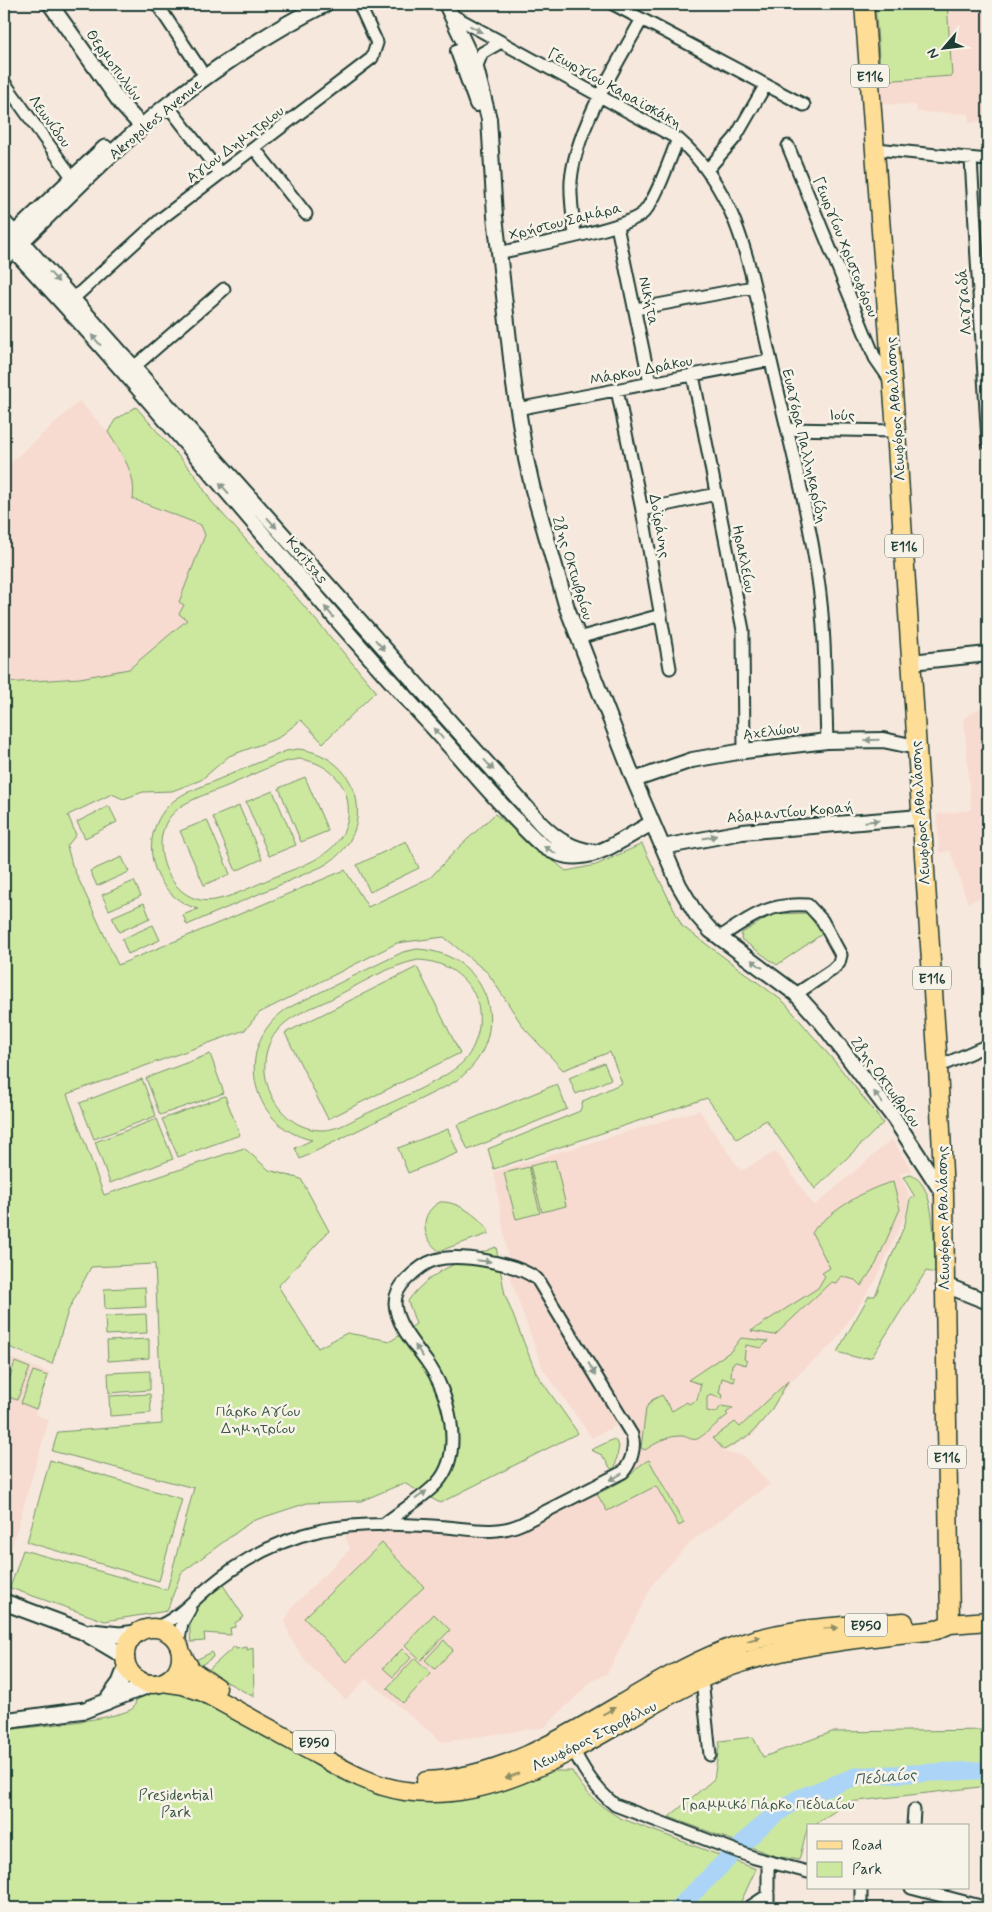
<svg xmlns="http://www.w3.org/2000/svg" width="992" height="1912" font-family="Mynerve,sans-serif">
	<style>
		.built { fill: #f7dbd0 }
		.green { fill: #cce89f; stroke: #76926a; fill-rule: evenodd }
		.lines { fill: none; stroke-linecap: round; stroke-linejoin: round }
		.river { stroke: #acd4f7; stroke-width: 18 }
		.minor-casing { stroke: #1f3d34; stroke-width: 15 }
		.tertiary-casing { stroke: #1f3d34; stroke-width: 18 }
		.secondary-casing { stroke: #1f3d34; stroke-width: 19 }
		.primary-casing { stroke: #1f3d34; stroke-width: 21 }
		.minor { stroke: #f7f3e8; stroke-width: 11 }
		.tertiary { stroke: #f7f3e8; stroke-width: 14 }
		.secondary { stroke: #f7f3e8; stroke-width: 15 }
		.primary { stroke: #fedd96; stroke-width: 18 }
		.oneway { fill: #8b988e }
		.oneway2 { fill: #8e8d65 }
		.labels { text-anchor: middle; stroke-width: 5; stroke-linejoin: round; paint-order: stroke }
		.shield { fill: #f7f3e8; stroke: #60746a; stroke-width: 1 }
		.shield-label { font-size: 14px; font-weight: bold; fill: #1f3d34 }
		.street-label { font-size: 15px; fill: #1f3d34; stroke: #f7f3e8 }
		.park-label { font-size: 15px; fill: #395744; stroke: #f7f3e8 }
		.water-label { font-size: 16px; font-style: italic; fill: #3b5b5b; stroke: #f7f3e8 }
	</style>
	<rect width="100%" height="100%" fill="#f7e8dd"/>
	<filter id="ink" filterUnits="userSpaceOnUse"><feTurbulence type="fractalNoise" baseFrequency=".02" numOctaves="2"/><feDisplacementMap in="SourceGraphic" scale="10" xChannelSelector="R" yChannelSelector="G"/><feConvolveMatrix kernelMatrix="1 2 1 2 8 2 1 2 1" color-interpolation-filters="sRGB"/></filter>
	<g filter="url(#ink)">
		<path class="built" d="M873 4H988V119L969 124V114L917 112 916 105 880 104Z
			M79 401 108 432 119 449 133 477 135 501 201 525 205 535 179 602 184 605 187 620 129 669 80 678 4 683V469Z
			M988 670V894L968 903 950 851 939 853 937 814 971 810 964 718 982 707 979 671Z
			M699 1110 741 1171 776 1151 814 1206 892 1139 912 1171 900 1174 909 1195 905 1216 876 1280 834 1343 791 1381 754 1434 723 1452 743 1455 770 1484 692 1541 654 1582 607 1674 592 1681 545 1727 442 1742 366 1679 346 1700 307 1663 291 1639 285 1621 292 1607 350 1549 345 1534 384 1528 515 1535 632 1474 640 1456 618 1425 592 1438 543 1369 512 1284 494 1172Z
			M4 1355 50 1373 35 1414 49 1420 4 1574Z"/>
		<path class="green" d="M875 4H893V6L947 4 952 76 881 81Z
			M136 407 195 475 211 501 281 579 376 691 323 743 301 720 278 738 229 756 201 780 172 791 143 792 123 799 112 794 68 815 76 835 67 846 72 865 118 965 345 870 368 907 431 877 457 849 495 814 566 871 596 865 642 844 682 926 784 1002 840 1068 883 1123 815 1189 766 1120 737 1139 707 1098 494 1169 488 1149 580 1111 583 1101 622 1083 610 1052 563 1070 524 1028 488 973 444 937 397 943 259 1013 245 1030 67 1094 104 1195 244 1148 269 1170 301 1179 329 1231 278 1286 318 1348 347 1333 391 1341 416 1324 408 1301C429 1271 463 1260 496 1247L505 1295 536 1373 578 1433 440 1503 404 1483 361 1501 307 1503 252 1521 181 1573 167 1611 105 1621 10 1588 23 1550 167 1590 194 1488 52 1451 58 1432 162 1424 155 1264 91 1267 68 1311 52 1364 4 1345V683L80 678 129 669 187 620 179 614 184 605 179 602 205 535 201 525 133 499C137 474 121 453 108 432L115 420Z
			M298 749C364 756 380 837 321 867L187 925 183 915 198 909C143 893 134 819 186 793L286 751ZM299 759C318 761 335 771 344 789 348 798 349 808 348 818 341 856 303 865 272 878 255 885 237 895 219 899 177 911 148 855 167 821 171 815 177 809 183 805 198 796 216 791 232 784 253 775 275 762 299 759Z
			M305 777 328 831 301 842 279 788Z
			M273 791 296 845 269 856 246 802Z
			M109 806 117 822 85 838 77 822Z
			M239 806 262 859 236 871 213 817Z
			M207 820 230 874 204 885 180 831Z
			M406 841 419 868 370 892 357 865Z
			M122 857 129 872 97 886 90 871Z
			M134 881 141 896 109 910 102 895Z
			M144 903 150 918 119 932 112 917Z
			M807 913 822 934 777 965 741 939 742 933 773 914Z
			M153 925 160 940 128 954 122 939Z
			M417 949C494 953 517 1044 451 1084L300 1159 295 1148 312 1140C247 1126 233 1040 290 1007L403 952ZM418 960C441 961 459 971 472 990 479 1001 480 1014 479 1027 477 1039 472 1052 464 1061 445 1081 384 1105 357 1118 346 1124 335 1130 322 1130 279 1130 252 1077 271 1040 274 1034 279 1028 285 1023 297 1013 314 1007 329 1000 357 986 387 966 418 960Z
			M417 967 460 1053 328 1119 285 1033Z
			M210 1054 224 1093 160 1115 146 1078Z
			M604 1063 611 1079 576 1094 569 1078Z
			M142 1079 156 1116 94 1139 80 1103Z
			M557 1084 567 1109 468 1150 457 1125Z
			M225 1096 240 1135 178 1157 162 1119Z
			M157 1119 173 1159 110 1183 95 1142Z
			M448 1129 458 1153 408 1173 398 1148Z
			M555 1160 566 1206 542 1212 530 1166Z
			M529 1167 540 1213 516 1219 504 1173Z
			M911 1175C938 1186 933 1248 935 1273L926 1271 872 1357 859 1358 837 1352 869 1296H875L905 1224 910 1199 915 1197 903 1177Z
			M893 1182 900 1209 876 1264 861 1286 855 1280 841 1276 836 1283 831 1282 775 1335 751 1331 818 1288 825 1276 822 1273 830 1268 812 1233 817 1226C838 1208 866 1188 893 1182Z
			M440 1202C458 1201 478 1216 488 1230V1234L439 1251C421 1238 419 1213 440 1202Z
			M145 1287 146 1307 105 1309 104 1289Z
			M146 1314 147 1333 106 1335 105 1316Z
			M741 1338 768 1341 761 1348 746 1345 744 1359 747 1361 746 1365 736 1362 732 1364 731 1376 735 1378 734 1382 722 1378 719 1393 723 1395 722 1399 711 1395 707 1397V1411L716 1413 721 1406 733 1408 726 1413 728 1415C722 1419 700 1439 697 1439 691 1441 687 1436 682 1436 669 1435 656 1443 645 1450L641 1448 646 1408 652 1400 662 1395 672 1411 687 1402 689 1404 697 1400 701 1384 688 1380 731 1351Z
			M149 1339V1358L108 1361 107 1341Z
			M15 1362 30 1368 17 1400 4 1395Z
			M33 1371 48 1376 36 1409 21 1403Z
			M150 1371V1390L109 1393 108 1373Z
			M788 1381 770 1412 751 1434 724 1450 713 1438 735 1422 740 1427Z
			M150 1394 151 1413 110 1416 109 1396Z
			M614 1439 619 1446 615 1468 611 1469 602 1455 591 1450Z
			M50 1460 182 1499 159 1581 27 1542Z
			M649 1460 684 1523 679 1526 656 1486 607 1511 597 1494C607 1489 618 1484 627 1478 636 1471 638 1465 649 1460Z
			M382 1543 424 1587 346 1662 304 1618Z
			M221 1582 244 1617 235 1623V1627L230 1628 231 1635 204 1633 205 1641 191 1642C186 1611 198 1600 221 1582Z
			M434 1614 450 1630 421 1660 405 1645Z
			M444 1640 453 1650 435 1669 425 1660Z
			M235 1646 236 1649 247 1647V1650L253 1648 254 1697 207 1671Z
			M402 1649 411 1658 393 1677 383 1668Z
			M212 1652 213 1657 200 1666 196 1660Z
			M415 1658 431 1673 403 1703 387 1688Z
			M180 1689 240 1719 317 1766 377 1795 428 1802 464 1797 544 1771H572C584 1792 599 1806 620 1818L756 1869 738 1908H4V1730C24 1728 122 1719 133 1708 135 1706 136 1700 137 1697L150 1692Z
			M988 1730V1799L980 1787 849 1802 812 1826H808L799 1860 775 1856 669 1817 714 1779 720 1741 753 1737 763 1757 832 1732Z"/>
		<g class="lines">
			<path class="river" d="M678 1908 763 1824 797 1799 857 1776 988 1770"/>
			<g class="minor-casing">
				<path id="minor" d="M157 4 200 69
					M613 4 804 105
					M452 15 678 139C743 195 751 278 770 357 787 431 807 504 818 579 826 632 825 687 827 741
					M476 68 482 53 501 42
					M4 82 72 177
					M168 106 220 173
					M788 146 875 358 893 384
					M254 148 306 214
					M876 149 988 160
					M971 159 988 443
					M708 169 735 138 765 86
					M617 226 650 383
					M575 235C573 217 570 199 571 181 575 130 617 64 642 19
					M499 253C526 246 629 229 644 212 657 198 670 158 678 139
					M74 298 162 218 372 58 377 43 359 4
					M636 309 753 287
					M134 367 224 289
					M693 375 743 630 744 751
					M617 390 642 510 670 668
					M517 409 770 360
					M788 429 896 431
					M642 510 716 494
					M578 638 661 615
					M720 937C751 917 769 902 808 905L822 920 841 955 839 963 832 970 796 994
					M938 1067 988 1045
					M154 1628C177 1620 190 1603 208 1588 242 1559 278 1540 322 1530 362 1522 406 1524 446 1527 471 1529 497 1535 521 1524L623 1472C631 1463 636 1447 632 1435L537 1279C516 1263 460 1253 435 1260 425 1263 414 1272 407 1279 401 1285 395 1294 395 1303 396 1325 415 1345 427 1362 449 1392 465 1452 437 1483 422 1499 400 1511 383 1525
					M178 1644 182 1623 190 1609
					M702 1679 710 1755
					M570 1743C582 1768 594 1788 615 1805L755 1858 808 1872
					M913 1826 914 1810
					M911 1888 988 1908
					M748 1908 768 1895
					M768 1908V1863
					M861 1908V1888"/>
			</g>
			<g class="tertiary-casing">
				<path id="tertiary" d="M50 4 122 105 136 120
					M446 4 476 68 489 119 495 216 514 385 526 459 533 490 567 608 634 780 679 885 696 914 711 931 796 994 822 1023 894 1118 944 1195
					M458 51 477 104
					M4 222 542 825C557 840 572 849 593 852
					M6 242C152 396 283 564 426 720 464 761 498 804 538 842 579 875 613 844 652 823
					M911 662 988 654
					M634 780 692 760 744 751 827 741 883 740 916 747
					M663 847 742 832 920 817
					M945 1285 988 1302"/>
			</g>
			<g class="secondary-casing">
				<path id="secondary" d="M4 244 105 148
					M4 258C58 207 110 151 168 105 218 66 269 32 325 4
					M4 1602 82 1631 126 1657
					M91 1632 120 1635 137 1633
					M106 1702 120 1683 127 1665
					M4 1721 85 1710 154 1683"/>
			</g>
			<g class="primary-casing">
				<path id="primary" d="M864 4 896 431 938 1067 944 1195 945 1285
					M945 1291 950 1624
					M125 1656a28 28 0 1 1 56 0a28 28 0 1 1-56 0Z
					M181 1653 191 1670 217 1688
					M163 1682 183 1685 203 1692C237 1711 272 1730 307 1749 338 1766 369 1786 405 1791 521 1809 628 1705 729 1667 795 1643 867 1638 936 1630L950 1624 988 1621
					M426 1781C537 1776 624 1690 722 1651 782 1626 841 1627 904 1622"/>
			</g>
			<use href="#minor" class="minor"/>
			<use href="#tertiary" class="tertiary"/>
			<use href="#secondary" class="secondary"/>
			<use href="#primary" class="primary"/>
		</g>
		<defs><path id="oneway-solid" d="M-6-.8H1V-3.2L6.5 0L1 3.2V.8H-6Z" transform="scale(1.25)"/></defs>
		<g class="oneway">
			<use href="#oneway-solid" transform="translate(476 29) rotate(29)"/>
			<use href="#oneway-solid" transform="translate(54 277) rotate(48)"/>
			<use href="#oneway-solid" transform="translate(96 340) rotate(-131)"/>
			<use href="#oneway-solid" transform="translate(224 488) rotate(-131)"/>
			<use href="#oneway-solid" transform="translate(272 523) rotate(48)"/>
			<use href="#oneway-solid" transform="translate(329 612) rotate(-130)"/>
			<use href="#oneway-solid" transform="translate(380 645) rotate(48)"/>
			<use href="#oneway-solid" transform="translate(438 733) rotate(-132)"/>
			<use href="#oneway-solid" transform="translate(872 740) rotate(179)"/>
			<use href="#oneway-solid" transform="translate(489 765) rotate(48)"/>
			<use href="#oneway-solid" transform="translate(872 821) rotate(-5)"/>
			<use href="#oneway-solid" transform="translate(710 837) rotate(-12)"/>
			<use href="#oneway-solid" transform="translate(550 850) rotate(-150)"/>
			<use href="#oneway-solid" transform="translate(757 964) rotate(-145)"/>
			<use href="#oneway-solid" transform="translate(878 1097) rotate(-126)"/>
			<use href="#oneway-solid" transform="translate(484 1261) rotate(6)"/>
			<use href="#oneway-solid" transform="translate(419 1351) rotate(-125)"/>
			<use href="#oneway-solid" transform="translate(592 1369) rotate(59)"/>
			<use href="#oneway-solid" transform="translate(616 1477) rotate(150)"/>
			<use href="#oneway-solid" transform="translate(421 1495) rotate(-36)"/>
		</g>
		<g class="oneway2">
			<use href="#oneway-solid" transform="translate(831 1628) rotate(-4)"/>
			<use href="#oneway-solid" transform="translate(754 1639) rotate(-17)"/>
			<use href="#oneway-solid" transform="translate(609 1711) rotate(-29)"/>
			<use href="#oneway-solid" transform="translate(512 1776) rotate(160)"/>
		</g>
	</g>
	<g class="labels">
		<g class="shield">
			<rect x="851" y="64.5" width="38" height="23" rx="4"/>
			<rect x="885" y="534.5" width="38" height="23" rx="4"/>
			<rect x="913" y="966.5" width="38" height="23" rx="4"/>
			<rect x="928" y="1445.5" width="38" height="23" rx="4"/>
			<rect x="845" y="1613.5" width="42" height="23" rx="4"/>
			<rect x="293" y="1730.5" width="42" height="23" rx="4"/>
		</g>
		<g class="shield-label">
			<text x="870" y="81">E116</text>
			<text x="904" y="551">E116</text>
			<text x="932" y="983">E116</text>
			<text x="947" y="1462">E116</text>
			<text x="866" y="1630">E950</text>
			<text x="314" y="1747">E950</text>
		</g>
		<g class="street-label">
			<text transform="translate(114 65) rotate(54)" y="5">Θερμοπυλών</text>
			<text transform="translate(615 88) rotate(29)" y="5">Γεωργίου Καραϊσκάκη</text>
			<text transform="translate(155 119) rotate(-40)" y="5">Akropoleos Avenue</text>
			<text transform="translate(50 121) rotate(54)" y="5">Λεωνίδου</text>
			<text transform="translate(235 144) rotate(-37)" y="5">Αγιου Δημητριου</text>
			<text transform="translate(565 221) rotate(-14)" y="5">Χρήστου Σαμάρα</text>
			<text transform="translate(846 247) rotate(68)" y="5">Γεωργίου Χριστοφόρου</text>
			<text transform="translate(649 301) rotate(78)" y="5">Νικήτα</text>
			<text transform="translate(964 302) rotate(-94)" y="5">Λαγγαδά</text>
			<text transform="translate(641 370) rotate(-11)" y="5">Μάρκου Δράκου</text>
			<text transform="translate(895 409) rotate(-94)" y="5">Λεωφόρος Αθαλάσσης</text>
			<text transform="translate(842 415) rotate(1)" y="5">Ιούς</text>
			<text transform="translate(805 446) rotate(77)" y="5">Ευαγόρα Παλληκαρίδη</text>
			<text transform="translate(660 526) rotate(80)" y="5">Δοϊράνης</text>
			<text transform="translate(744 559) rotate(79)" y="5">Ηρακλείου</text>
			<text transform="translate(307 560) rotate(51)" y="5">Koritsas</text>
			<text transform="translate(573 568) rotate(73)" y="5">28ης Οκτωβρίου</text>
			<text transform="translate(771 731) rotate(-7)" y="5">Αχελώου</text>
			<text transform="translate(790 812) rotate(-5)" y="5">Αδαμαντίου Κοραή</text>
			<text transform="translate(920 813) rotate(-94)" y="5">Λεωφόρος Αθαλάσσης</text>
			<text transform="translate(886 1082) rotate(54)" y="5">28ης Οκτωβρίου</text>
			<text transform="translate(943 1218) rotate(-91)" y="5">Λεωφόρος Αθαλάσσης</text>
			<text transform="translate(594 1736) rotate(-27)" y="5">Λεωφόρος Στροβόλου</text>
		</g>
		<g class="park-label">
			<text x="258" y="1416">Πάρκο Αγίου<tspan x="258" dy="17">Δημητρίου</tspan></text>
			<text x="176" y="1800">Presidential<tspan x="176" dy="17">Park</tspan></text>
			<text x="768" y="1809">Γραμμικό Πάρκο Πεδιαίου</text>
		</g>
		<g class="water-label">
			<text transform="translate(885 1776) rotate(-5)" y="6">Πεδιαίος</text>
		</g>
	</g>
	<rect width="992" height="1912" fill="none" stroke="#f7f3e8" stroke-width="20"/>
	<rect x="10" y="10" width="972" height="1892" fill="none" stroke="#1f3d34" stroke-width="2" filter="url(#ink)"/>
	<rect x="807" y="1824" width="162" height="65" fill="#f7f3e8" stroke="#a1aaa0"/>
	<rect x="817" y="1841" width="25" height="8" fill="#fedd96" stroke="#a1aaa0"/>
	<text x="852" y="1850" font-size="15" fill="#1f3d34">Road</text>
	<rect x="817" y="1862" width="25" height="15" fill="#cce89f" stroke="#a1aaa0"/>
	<text x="852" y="1874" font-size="15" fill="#1f3d34">Park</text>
	<g transform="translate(944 48) rotate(242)" stroke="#f7f3e8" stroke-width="4" paint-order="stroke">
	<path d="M0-4L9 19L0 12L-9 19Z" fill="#1f3d34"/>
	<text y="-8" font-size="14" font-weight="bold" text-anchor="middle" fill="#1f3d34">N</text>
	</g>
</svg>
